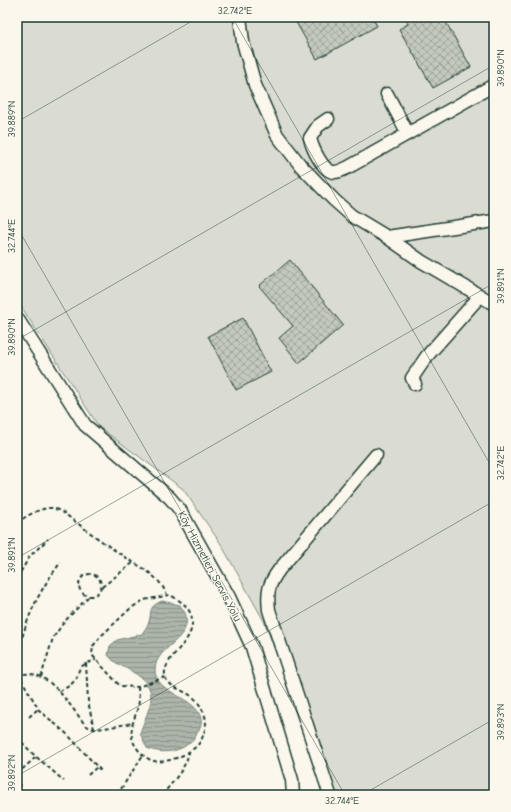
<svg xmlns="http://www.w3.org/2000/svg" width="511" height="812" font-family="'Comic Neue',sans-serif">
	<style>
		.grass { fill: #dbdcd1; stroke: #7d8c82 }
		.water { fill: url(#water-rules); stroke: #74847b }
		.building { fill: url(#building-cross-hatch); stroke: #1f3d34 }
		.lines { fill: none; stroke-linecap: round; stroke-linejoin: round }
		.minor-casing { stroke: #1f3d34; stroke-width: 15 }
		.path { stroke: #1f3d34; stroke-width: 2; stroke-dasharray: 4 3; stroke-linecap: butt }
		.minor { stroke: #fbf7ec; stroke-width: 12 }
		.ticks { fill: none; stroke: #1f3d34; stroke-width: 1; stroke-opacity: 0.45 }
		.labels { text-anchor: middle; stroke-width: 3; stroke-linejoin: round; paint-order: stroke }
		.street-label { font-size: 11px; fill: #1f3d34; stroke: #fbf7ec }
		.neatline { fill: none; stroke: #1f3d34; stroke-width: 1.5 }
		.ticks-label { font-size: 10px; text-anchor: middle; fill: #1f3d34 }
	</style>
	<defs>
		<pattern id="water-rules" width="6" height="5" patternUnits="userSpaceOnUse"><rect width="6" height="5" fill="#adb4aa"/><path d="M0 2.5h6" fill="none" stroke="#8c948b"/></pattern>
		<pattern id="building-cross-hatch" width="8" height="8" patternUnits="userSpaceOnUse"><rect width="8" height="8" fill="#c4c9be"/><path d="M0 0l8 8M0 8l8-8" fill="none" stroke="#9fa49b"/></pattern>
	</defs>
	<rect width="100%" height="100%" fill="#fbf7ec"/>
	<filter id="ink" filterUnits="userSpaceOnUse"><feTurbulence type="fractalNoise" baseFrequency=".025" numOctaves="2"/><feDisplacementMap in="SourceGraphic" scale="8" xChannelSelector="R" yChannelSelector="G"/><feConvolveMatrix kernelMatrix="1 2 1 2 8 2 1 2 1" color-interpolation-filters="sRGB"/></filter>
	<g filter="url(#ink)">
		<path class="grass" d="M17 17H494V795H330L264 621 221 544 183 489 99 427 17 300Z"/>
		<path class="water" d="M162 601 180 605C182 609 186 613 186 616 191 640 156 647 155 669 154 694 197 696 201 719 202 724 200 729 197 733 188 751 165 756 147 748L140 733C149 706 163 689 131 671 122 666 114 663 108 655L110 646 117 640 142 634C144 630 147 627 149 622 152 610 148 607 162 601Z"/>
		<path class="building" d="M293 17H372L377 26 317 59Z
			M405 17H443L471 67 433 88 399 29 408 24Z
			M290 260 343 325 299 363 279 338 293 326 259 286Z
			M243 318 271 372 236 390 208 336Z"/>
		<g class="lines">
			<g class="minor-casing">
				<path id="minor" d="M240 17 243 42 255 85 277 135 301 166 334 200 352 216 387 237 494 221
					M387 94 408 134
					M328 119 318 126 310 138C312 147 323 173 335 172 339 172 344 169 347 168L494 85
					M387 237 421 261 494 304
					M17 318 85 425 170 498 180 510 229 597 252 647 292 780 293 795
					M415 384 412 378 427 356 480 296
					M330 795 269 610C267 592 268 585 279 570L376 455"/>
			</g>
			<path class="path" d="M17 523C26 516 41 507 52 508 55 509 58 510 61 511 80 525 99 540 119 553 137 566 158 573 167 595
				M79 585a11 11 0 1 1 22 0a11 11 0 1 1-22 0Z
				M17 578 30 556 48 539
				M102 587 134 562
				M17 657C26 619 37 593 61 562
				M86 663 88 701 94 729
				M17 665 19 675 39 710 68 735 102 772
				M17 676C43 665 64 697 77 714 82 720 85 727 93 729 98 730 125 724 133 723
				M41 677 53 638 64 622 89 596
				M138 687C138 691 139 696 139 700 138 714 128 726 133 741 136 749 145 759 154 761 167 764 193 753 200 742 203 738 206 727 206 722 206 719 205 716 204 713 202 709 199 703 196 700 190 692 167 687 165 677 162 657 193 644 192 622 192 608 181 601 170 595L144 600 131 608 102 635 93 646 92 655 120 686 138 687 165 677
				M59 691C66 689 74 683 77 677 78 675 78 672 79 670 82 664 90 662 96 660
				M29 717 38 709
				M17 737 32 753 64 781
				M17 774 36 757
				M88 775 97 767
				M17 778 20 784 17 793
				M121 789 143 755
				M162 795C172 783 186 768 189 752"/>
			<use href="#minor" class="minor"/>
		</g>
	</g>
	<path class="ticks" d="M232 17 494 471M17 122 199 17M17 227 345 795M17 340 494 65M17 558 494 283M17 776 494 501M362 795 494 719"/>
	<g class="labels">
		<g class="street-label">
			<text transform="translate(210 566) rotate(62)" y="4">Köy Hizmetleri Servis Yolu</text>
		</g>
	</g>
	<rect width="511" height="812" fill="none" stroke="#fbf7ec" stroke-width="44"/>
	<rect x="22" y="22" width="467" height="768" class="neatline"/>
	<g class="ticks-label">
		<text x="235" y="14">32.742°E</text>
		<text transform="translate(500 68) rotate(-90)" y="4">39.890°N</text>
		<text transform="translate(11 119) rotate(-90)" y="4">39.889°N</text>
		<text transform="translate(11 236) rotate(-90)" y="4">32.744°E</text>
		<text transform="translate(500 286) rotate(-90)" y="4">39.891°N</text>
		<text transform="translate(11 337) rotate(-90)" y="4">39.890°N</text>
		<text transform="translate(500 463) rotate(-90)" y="4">32.742°E</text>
		<text transform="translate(11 555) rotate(-90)" y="4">39.891°N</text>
		<text transform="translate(500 722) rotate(-90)" y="4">39.893°N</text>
		<text transform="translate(11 773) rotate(-90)" y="4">39.892°N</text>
		<text x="342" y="804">32.744°E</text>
	</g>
</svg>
